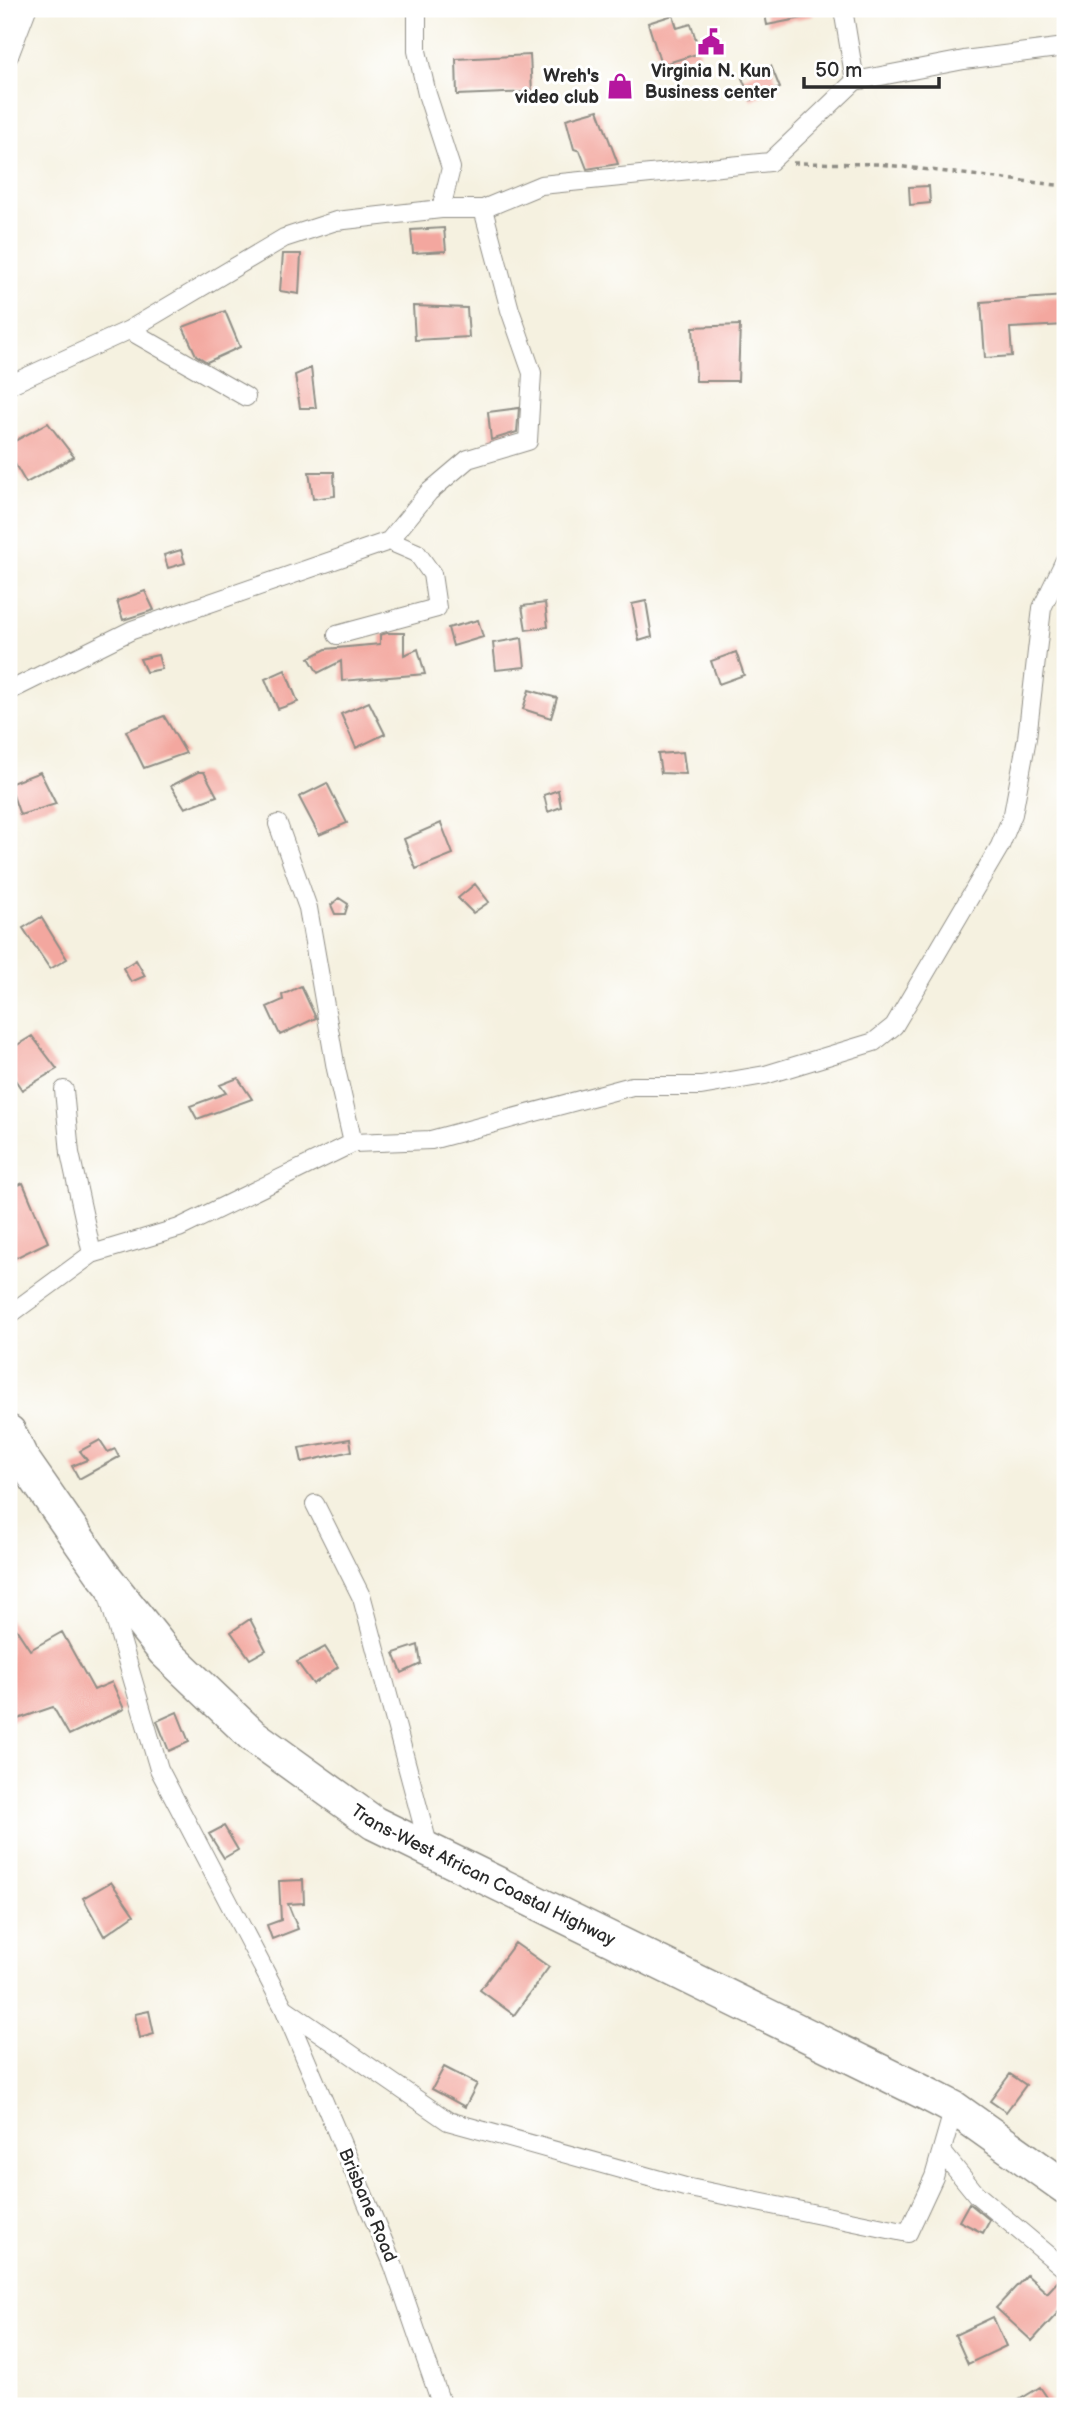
<svg xmlns="http://www.w3.org/2000/svg" width="1074" height="2415" font-family="'Balsamiq Sans',sans-serif">
	<style>
		.building { fill: #f3a79f }
		.lines { fill: none; stroke-linecap: round; stroke-linejoin: round }
		.street-casing { stroke: #908e86; stroke-width: 20 }
		.highway-casing { stroke: #908e86; stroke-width: 36 }
		.path { stroke: #908e86; stroke-width: 3.5; stroke-dasharray: 5 5; stroke-linecap: butt }
		.street { stroke: #fff; stroke-width: 18 }
		.highway { stroke: #fff; stroke-width: 33 }
		.labels { text-anchor: middle; stroke-width: 6; stroke-linejoin: round; paint-order: stroke }
		.poi-label { font-size: 18px; font-weight: bold; fill: #2b2b2b; stroke: #fff }
		.street-label { font-size: 18px; fill: #2b2b2b; stroke: #fff }
	</style>
	<rect width="100%" height="100%" fill="#fff"/>
	<filter id="ink" filterUnits="userSpaceOnUse"><feTurbulence type="fractalNoise" baseFrequency=".0143" numOctaves="2"/><feDisplacementMap in="SourceGraphic" scale="14" xChannelSelector="R" yChannelSelector="G"/><feConvolveMatrix kernelMatrix="1 2 1 2 8 2 1 2 1" color-interpolation-filters="sRGB"/></filter>
	<filter id="wash" filterUnits="userSpaceOnUse"><feTurbulence type="fractalNoise" baseFrequency=".00686" numOctaves="4" result="noise"/><feDisplacementMap in="SourceGraphic" scale="28" xChannelSelector="R" yChannelSelector="G"/><feGaussianBlur stdDeviation="1.57" result="paint"/><feColorMatrix in="noise" values="0 0 0 0 0 0 0 0 0 0 0 0 0 0 0 0 0 1.4 0 .05"/><feComposite in="paint" operator="in"/></filter>
	<g filter="url(#wash)">
		<rect width="100%" height="100%" fill="#f5f1e0"/>
		<g id="blocks">
			<path class="building" d="M764 9H812L813 16 767 25Z
				M673 15 677 28 691 24 700 53 661 65 648 23Z
				M530 55 532 92 457 95 456 59Z
				M771 66 780 88 751 100 742 78Z
				M598 110 618 164 587 169 580 151 574 149 566 119Z
				M929 186 930 203 910 205 909 187Z
				M444 228 446 251 413 253 411 230Z
				M283 254H301L299 294 280 291Z
				M1065 296V325L1010 328 1012 356 985 358 981 302Z
				M413 306 467 308 469 337 415 340Z
				M225 311 240 347 207 362 196 355 183 327Z
				M740 325 738 381H696L693 327Z
				M311 368 316 408H300L295 375Z
				M519 408 517 432 491 440 488 412Z
				M48 423 74 457 26 483 9 454V444Z
				M309 472H334L335 496 313 499Z
				M181 550 185 563 168 568 164 555Z
				M145 591 154 610 123 620 117 601Z
				M646 601 652 637 639 641 632 604Z
				M545 603 548 627 526 630 522 606Z
				M478 620 483 637 453 646 448 628Z
				M387 633H404V655L418 649 425 674 342 681 341 661 318 673 309 658 326 649 380 644V635Z
				M522 638 525 667 496 670 493 643Z
				M736 652 744 675 719 684 711 661Z
				M158 655 162 669 146 672 140 659Z
				M285 670 298 702 278 709 265 679Z
				M529 690 557 698 551 718 523 709Z
				M369 702 385 734 356 748 341 714Z
				M164 716 186 753 144 768 126 731Z
				M683 752 686 774 661 773 658 754Z
				M40 772 56 804 20 815 9 784Z
				M198 772H204L217 796 185 808 171 786Z
				M327 783 347 823 319 835 299 797Z
				M558 790 561 807 548 812 544 795Z
				M441 823 453 854 416 869 404 839Z
				M475 884 489 902 473 913 458 898Z
				M339 898 348 904 345 914H335L331 905Z
				M41 917 67 959 50 969 23 928Z
				M136 960 145 976 131 982 123 968Z
				M301 986 316 1018 280 1035 267 1007 283 1000 282 995Z
				M32 1036 57 1069 22 1090 9 1071V1050Z
				M238 1078 252 1099 197 1119 190 1106 226 1093 220 1085Z
				M23 1183 48 1242 9 1261V1189Z
				M350 1439 352 1451 302 1462 299 1448Z
				M100 1440 108 1452 115 1449 119 1457 79 1479 72 1466 87 1460 80 1451Z
				M9 1618 30 1650 62 1632 94 1690 112 1682 124 1709 69 1735 53 1707 9 1722Z
				M250 1619 266 1650 250 1659 231 1632Z
				M418 1645 421 1664 402 1673 394 1653Z
				M325 1647 338 1667 313 1684 297 1662Z
				M177 1712 189 1742 169 1751 157 1721Z
				M224 1826 238 1850 224 1858 209 1834Z
				M303 1880 304 1903 288 1904 298 1929 272 1939 267 1925 281 1920 279 1881Z
				M111 1882 134 1915 104 1936 83 1898Z
				M515 1943 549 1967 514 2015 480 1990Z
				M149 2011 154 2034 140 2038 135 2014Z
				M444 2067 477 2084 465 2107 432 2089Z
				M1010 2074 1026 2085 1006 2112 990 2101Z
				M969 2203 990 2220 983 2233 959 2221Z
				M1027 2275 1047 2293 1060 2279 1065 2280V2305L1032 2341 996 2308Z
				M993 2317 1006 2346 968 2364 955 2335Z
				M1040 2387 1053 2406H1009Z"/>
		</g>
	</g>
	<g filter="url(#ink)">
		<use href="#blocks" fill-opacity="0" stroke="#908e86" stroke-width="2"/>
		<g class="lines">
			<g class="street-casing">
				<path id="street" d="M417 9V51L427 94 451 168 441 209
					M9 56 27 9
					M855 81 964 60 1065 47
					M483 209 541 185 770 162 855 81 843 9
					M129 330 246 397
					M9 385 129 330 284 238 336 221 441 209H483L510 310 532 373 528 441 468 459 429 492 389 541
					M9 691 132 630 389 541 417 553 432 574 437 608 337 635
					M278 824 308 908 336 1069 353 1143
					M92 1254 179 1228 353 1143 431 1140 632 1086H701L765 1075 874 1042 894 1026 1000 846 1013 814 1027 738 1042 608 1065 560
					M9 1315 92 1254 70 1153 64 1090
					M315 1504 362 1598 429 1848
					M107 1592 159 1769 284 2008 393 2264 442 2406
					M284 2008 448 2121 685 2187 908 2233 934 2177 954 2108
					M942 2152 976 2194 1065 2269"/>
			</g>
			<g class="highway-casing">
				<g id="highway">
					<path id="s1" d="M9 1432 21 1457 101 1572 164 1651 252 1735 374 1823 925 2093 954 2108 1065 2187"/>
				</g>
			</g>
			<path class="path" d="M793 163 879 164 1065 186"/>
			<use href="#street" class="street"/>
			<use href="#highway" class="highway"/>
		</g>
	</g>
	<defs>
		<g id="civic-bare" transform="scale(2.1)"><path d="M-.6-6.5H3V-4.5H.6V-3L4-1V1h2V6H-6V1h2V-1L-.6-3ZM-1.2 2.5V6h2.4V2.5Z" fill="#b5179e" stroke="#fff" stroke-width="2.5" paint-order="stroke"/></g>
		<g id="shop-bare" transform="scale(2.1)"><path d="M-5-2.5h2.3a2.7 3.5 0 0 1 5.4 0H5L5.5 6h-11ZM-1.5-2.5h3a1.5 2.3 0 0 0-3 0Z" fill="#b5179e" stroke="#fff" stroke-width="2.5" paint-order="stroke"/></g>
	</defs>
	<g fill-rule="evenodd">
		<use href="#civic-bare" x="711" y="42"/>
		<use href="#shop-bare" x="620" y="86"/>
	</g>
	<g class="labels">
		<g class="poi-label">
			<text x="711" y="77">Virginia N. Kun<tspan x="711" dy="21">Business center</tspan></text>
			<text x="599" y="82" text-anchor="end">Wreh's<tspan x="599" dy="21">video club</tspan></text>
		</g>
		<g class="street-label">
			<text dy="6" stroke="none"><textPath href="#s1" startOffset="662">Trans-West African Coastal Highway</textPath></text>
			<text transform="translate(368 2205) rotate(67)" y="6">Brisbane Road</text>
		</g>
	</g>
	<rect width="1074" height="2415" fill="none" stroke="#fff" stroke-width="35"/>
	<path d="M804 77v10h135v-10" fill="none" stroke="#2b2b2b" stroke-width="3.5"/>
	<text x="815" y="77" font-size="21" fill="#2b2b2b" stroke="#ffffff" stroke-width="5" paint-order="stroke">50 m</text>
</svg>
